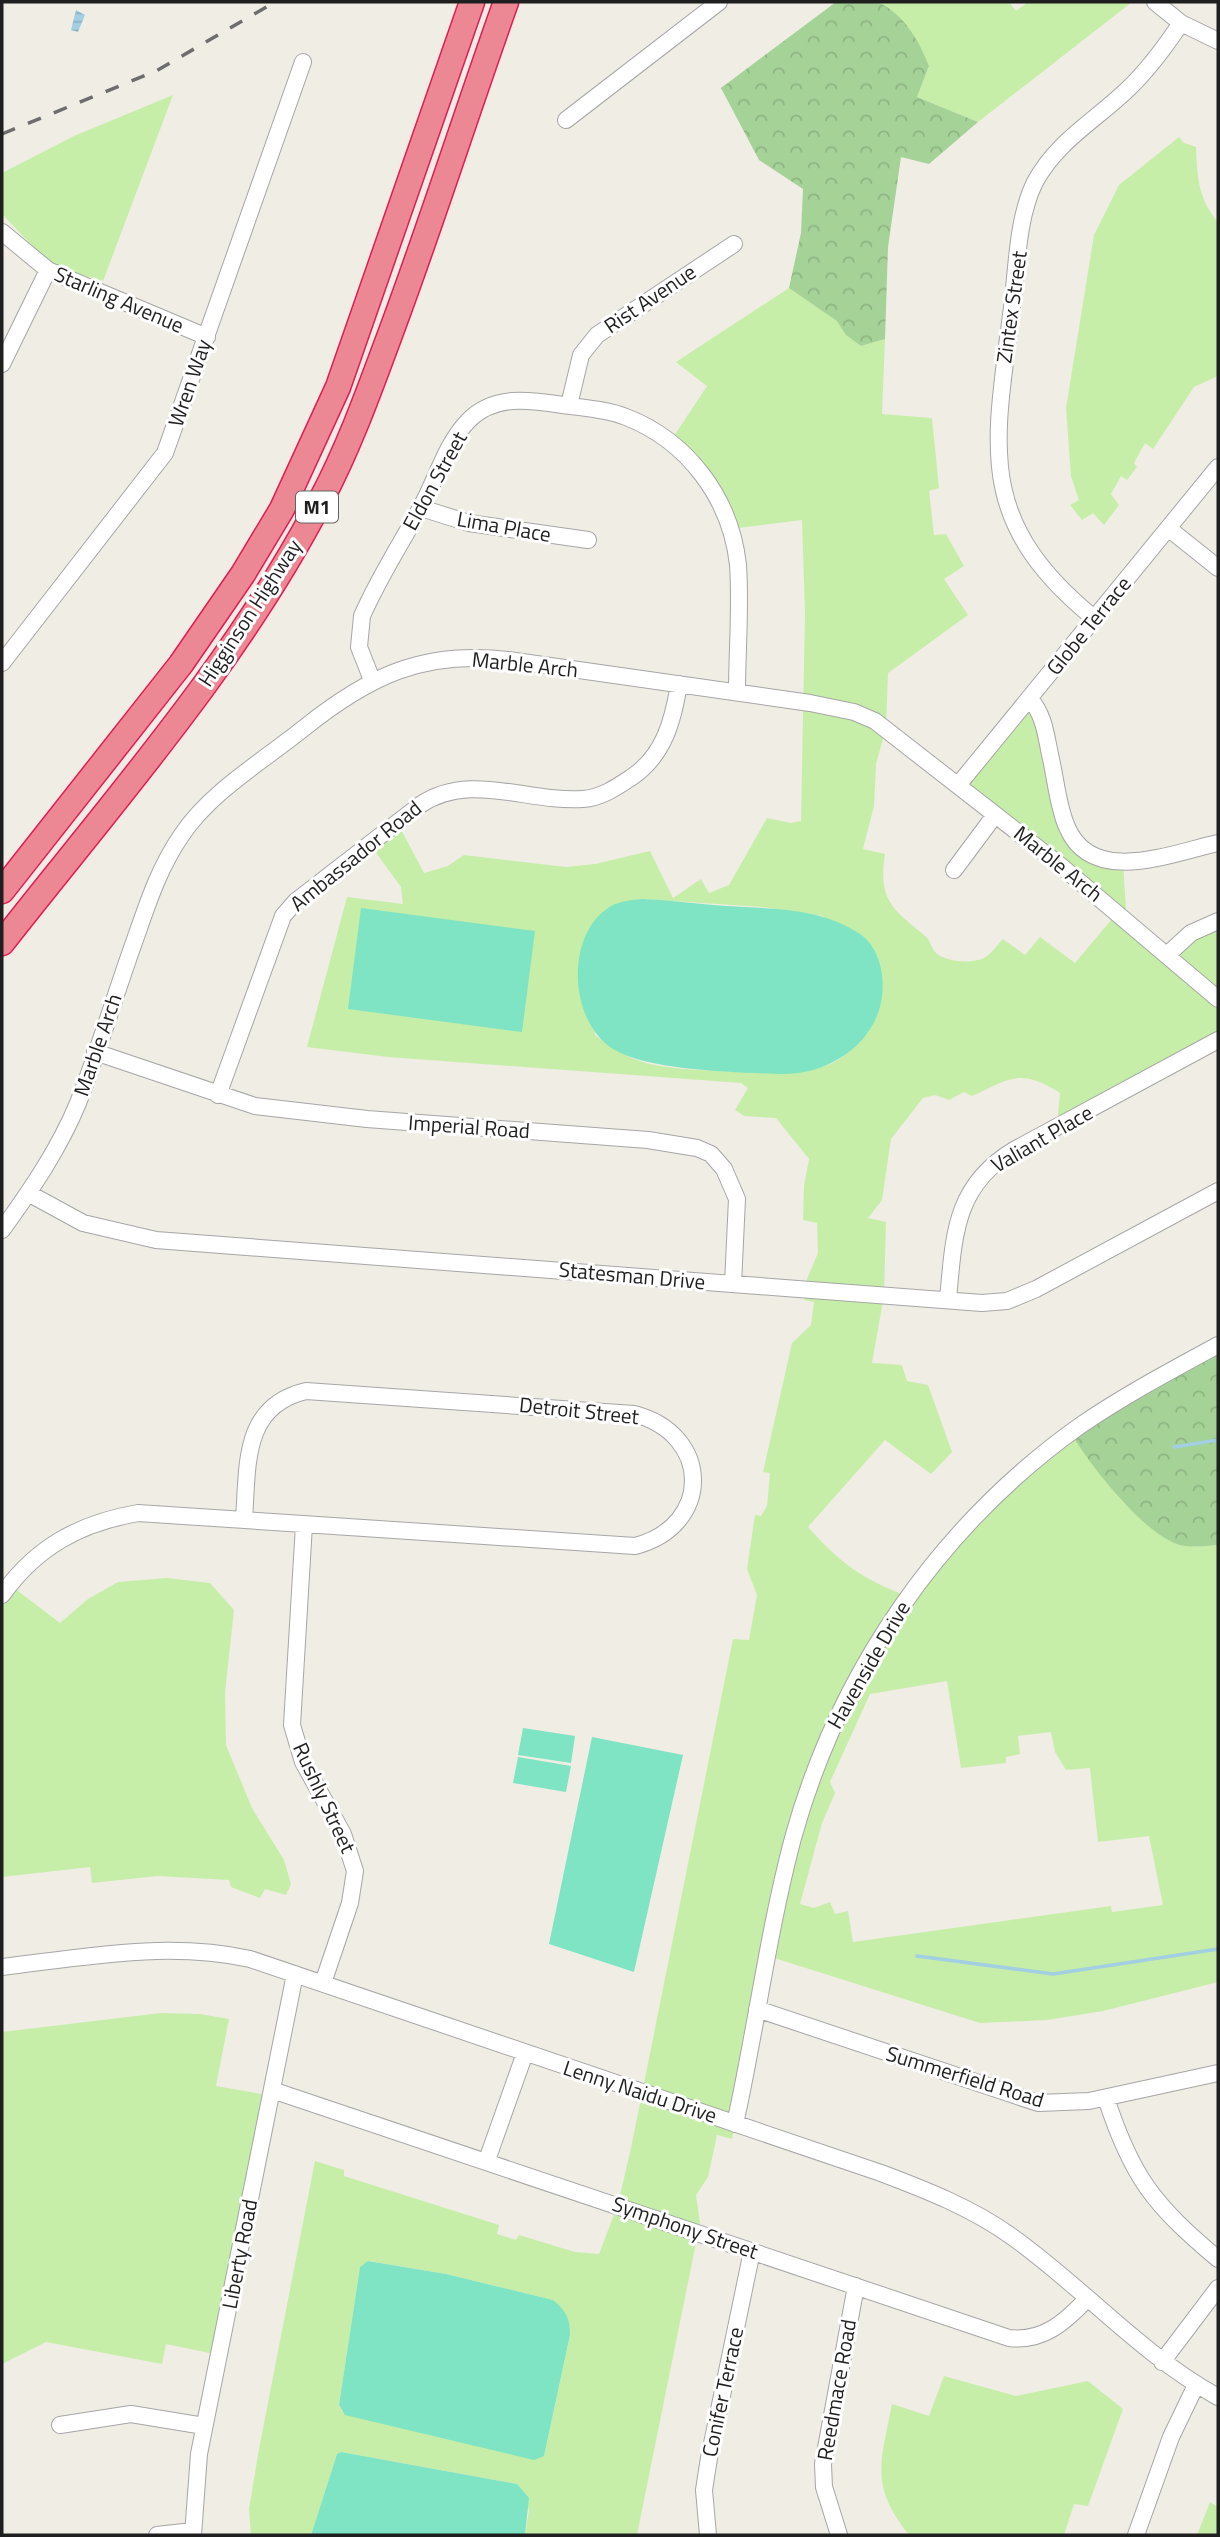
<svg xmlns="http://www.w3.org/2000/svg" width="1220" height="2537" font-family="'Titillium Web',sans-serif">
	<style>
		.grass { fill: #c6eea8; fill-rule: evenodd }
		.forest { fill: url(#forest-crowns) }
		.pitch { fill: #7ee4c3 }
		.water { fill: url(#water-rules) }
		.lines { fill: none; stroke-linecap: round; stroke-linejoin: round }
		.stream { stroke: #a2cfe1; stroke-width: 3.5 }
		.minor-casing { stroke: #a6a6a6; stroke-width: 18 }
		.highway-casing { stroke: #e61a53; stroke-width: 27 }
		.minor { stroke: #fff; stroke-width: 16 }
		.highway { stroke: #ec8894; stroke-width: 24 }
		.rail { stroke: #6d6d6d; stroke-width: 3.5; stroke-dasharray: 14 14; stroke-linecap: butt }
		.labels { text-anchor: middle; stroke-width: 6; stroke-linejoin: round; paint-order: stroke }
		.shield { fill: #fff; stroke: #626262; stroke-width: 2 }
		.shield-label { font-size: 19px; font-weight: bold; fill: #1f1f1f }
		.street-label { font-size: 21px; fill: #1f1f1f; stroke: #fff }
	</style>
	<defs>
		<pattern id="forest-crowns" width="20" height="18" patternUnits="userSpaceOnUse" patternTransform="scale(1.75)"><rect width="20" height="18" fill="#a5d297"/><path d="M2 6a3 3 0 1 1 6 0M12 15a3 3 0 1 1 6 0" fill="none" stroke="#8eb482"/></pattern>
		<pattern id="water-rules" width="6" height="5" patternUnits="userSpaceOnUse" patternTransform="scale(1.75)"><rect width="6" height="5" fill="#a2cfe1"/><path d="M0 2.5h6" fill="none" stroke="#8bb1c1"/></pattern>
	</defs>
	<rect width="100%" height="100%" fill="#f0ede5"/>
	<path class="grass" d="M877 2H1009L1016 11 1028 2H1132L978 122 917 97 929 66C918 38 902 18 877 2Z
		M173 95 103 281 52 266 2 214V173L74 136Z
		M1179 137 1184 143 1196 147C1197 175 1198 199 1218 222V376L1194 387 1153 449 1145 443 1134 463 1137 467 1127 480 1121 476 1111 494 1119 505 1104 525 1093 513 1082 520 1070 505 1079 500 1071 476 1066 408 1094 235 1119 185Z
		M789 288 838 321 847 335 861 346 885 339 882 414 932 418 939 488 929 491 934 535 946 534 964 566 944 579 968 615 888 673 886 728 876 764 874 806 863 849 885 854C878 899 891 908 924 935 931 940 930 947 936 953 946 962 972 964 984 958 991 954 998 944 1003 939L1025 955 1040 937 1075 963 1117 913 959 784 1029 698 1064 815 1078 843 1123 862 1126 909 1118 912 1167 955 1218 920V1041L1062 1126 1058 1115 1060 1093C1021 1068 1010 1078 972 1096L964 1092 949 1100 935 1095 923 1098 891 1139 882 1200 868 1218 886 1222 884 1295 872 1363 902 1365 907 1381 928 1385 952 1452 931 1474 885 1440 808 1527C840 1563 862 1579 907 1596L923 1576 1071 1433C1101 1475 1137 1533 1191 1546 1199 1548 1210 1545 1218 1545V1982L1103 2011 1047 2020 980 2023 768 1956 732 2139 717 2135 708 2177 696 2195 700 2223 637 2535H525L529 2510 517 2484 341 2452 337 2454 311 2535H251L249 2509 259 2449 315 2161 344 2170V2176L499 2225 497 2234 516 2240 519 2235 575 2252 599 2254 618 2204 631 2148 733 1639 749 1640 757 1595 747 1569 755 1515 761 1516 767 1506 770 1473 763 1472 792 1343 811 1325 814 1302 804 1300 807 1279 818 1253 817 1223 803 1220 804 1186 809 1159 776 1118 744 1116 735 1110 748 1088 741 1083 388 1057 307 1047 347 897 403 904 401 887 369 843 397 822 424 873 448 866 464 855 566 867 595 864 650 851 673 898 701 879 709 893 729 885 767 818 791 823 801 821 805 614 802 520 731 529 670 442 707 386 676 362ZM642 899 762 907 823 916 869 1031C857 1044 845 1059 828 1065 800 1076 675 1072 646 1063 626 1057 611 1048 595 1035 589 977 564 910 642 899ZM947 1681 961 1768 1006 1763V1757L1020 1754 1018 1736 1051 1732 1055 1752 1066 1770 1090 1768 1098 1842 1149 1836 1163 1905 1112 1912 1111 1906 853 1942 848 1911 835 1914 830 1902 814 1908 800 1904 822 1823 835 1793 830 1782 870 1694ZM369 2261 446 2274 553 2300 570 2335 544 2456 342 2411 339 2405 360 2267Z
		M167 1578 210 1583 234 1610 225 1692 226 1745 252 1808 284 1860 291 1884 286 1895 265 1889 260 1898 231 1887 229 1880 157 1876 92 1883 90 1867 2 1877V1594L9 1584 60 1623 88 1599 118 1582Z
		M161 2013 200 2014 229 2019 216 2086 261 2094 271 2089 219 2355 166 2344 162 2364 46 2342 2 2364V2032Z
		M944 2376 1016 2396 1088 2381 1123 2409 1088 2506 1074 2504 1064 2535H909C869 2485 881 2462 892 2404L929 2416Z
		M1210 2502 1218 2507V2535H1197Z"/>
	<path class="forest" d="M836 2C848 2 867 0 879 3 903 13 920 42 929 66L917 97 978 122 929 164 901 157 888 247 885 339 861 346 846 335 837 321 789 288 801 233 803 189 759 160 721 88Z
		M1218 1344V1545C1206 1546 1192 1548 1180 1545 1144 1535 1089 1464 1071 1433Z"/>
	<path class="pitch" d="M642 899C671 900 698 904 727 906 772 909 820 907 860 934 872 942 878 955 881 969 893 1031 838 1076 779 1074 734 1072 650 1071 613 1049 569 1022 564 934 611 906 621 901 632 900 642 899Z
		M361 908 535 931 522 1032 348 1009Z
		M523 1728 575 1736 571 1763 518 1755Z
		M592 1737 683 1755 634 1972 549 1944Z
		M518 1757 571 1766 566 1792 513 1783Z
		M368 2261 446 2274 553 2300C566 2311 570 2318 570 2335L544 2456 534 2460 345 2415 339 2405 360 2267Z
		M341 2452 517 2484 529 2498 525 2535H311L337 2454Z"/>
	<path class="water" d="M76 10 85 15 78 32 71 30Z"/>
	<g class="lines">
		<path class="stream" d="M1174 1447 1218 1440
			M917 1956 1053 1974 1218 1949"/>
		<g class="minor-casing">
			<path id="minor" d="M1155 2 1181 23 1218 41
				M566 120 719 2
				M2 232 48 270 207 337
				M2 364 48 270
				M569 405 581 355 597 335 734 244
				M421 508 469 523 588 540
				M1168 528 1218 568
				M1095 619C973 520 995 445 1012 307 1017 268 1017 218 1035 182 1057 141 1096 120 1128 89 1149 69 1165 47 1181 23
				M2 663 165 453 303 62
				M372 680 359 647 362 616C378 579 400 545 420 509 436 481 445 445 468 421 494 394 530 400 563 405 584 408 606 409 626 417 688 441 731 499 738 565 741 607 737 650 737 692
				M1030 699C1045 716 1046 737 1051 759 1056 781 1058 807 1067 827 1092 887 1172 853 1218 843
				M959 784 1218 467
				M954 870 995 815
				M1167 955 1191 933 1218 921
				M95 1052 255 1106 367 1119 648 1140 697 1148 711 1154 724 1169 737 1199 733 1284
				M218 1095 283 916 296 901 420 805C470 771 528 803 583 799 601 798 617 787 632 777 664 755 673 721 679 684
				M28 1193 83 1223 156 1240 982 1303 1007 1301 1036 1289 1218 1191
				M2 1230C31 1190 59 1149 78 1103 98 1052 114 999 132 948 146 909 157 871 181 836 210 792 263 761 304 728 369 676 423 650 508 660L810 703 854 712 875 721 1061 866 1218 999
				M948 1299C954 1236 954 1186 1014 1150L1218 1040
				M304 1525 292 1725 303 1762 343 1834 355 1871 350 1903 323 1983
				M2 1595C36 1547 80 1523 138 1513L635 1546C713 1526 712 1434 634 1414L306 1391C242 1406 248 1465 244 1519
				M2 1967C85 1957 167 1941 250 1959L881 2173C926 2190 972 2208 1011 2236 1083 2287 1140 2354 1218 2397
				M757 2009 1038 2103 1089 2101 1218 2073
				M272 2090 1009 2338C1043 2342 1065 2322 1087 2299
				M1106 2098C1132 2178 1154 2205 1218 2259
				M735 2124C756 2029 768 1932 793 1838 839 1672 940 1525 1081 1425 1125 1395 1172 1370 1218 1345
				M487 2160 525 2053
				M1162 2362 1218 2288
				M60 2425 131 2414 204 2426
				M157 2535 193 2531
				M193 2535 199 2454 295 1974
				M708 2535 704 2490 709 2458 752 2251
				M839 2535 824 2487 823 2464 856 2286
				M1136 2535 1171 2437 1196 2385"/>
		</g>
		<g class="highway-casing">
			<path id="highway" d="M2 891 181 664 243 574 282 509 338 387 472 2
				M2 943C114 800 237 662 321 500 348 449 368 394 388 340 430 228 466 114 506 2"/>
		</g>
		<use href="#minor" class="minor"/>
		<use href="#highway" class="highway"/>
		<path class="rail" d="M2 134 156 71 275 2"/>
	</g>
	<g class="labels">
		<rect class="shield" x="296" y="491.5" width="42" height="31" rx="5"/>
		<g class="shield-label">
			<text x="317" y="514">M1</text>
		</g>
		<g class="street-label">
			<text transform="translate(650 299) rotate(-34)" y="7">Rist Avenue</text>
			<text transform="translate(119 300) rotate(23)" y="7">Starling Avenue</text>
			<text transform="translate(1012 307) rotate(-82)" y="7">Zintex Street</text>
			<text transform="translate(190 383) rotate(-71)" y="7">Wren Way</text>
			<text transform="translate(435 481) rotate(-61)" y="7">Eldon Street</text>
			<text transform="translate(504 527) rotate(10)" y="7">Lima Place</text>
			<text transform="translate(250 613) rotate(-57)" y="7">Higginson Highway</text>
			<text transform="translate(1089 626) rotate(-51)" y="7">Globe Terrace</text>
			<text transform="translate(525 665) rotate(6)" y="7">Marble Arch</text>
			<text transform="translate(356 856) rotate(-39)" y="7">Ambassador Road</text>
			<text transform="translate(1058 864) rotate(39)" y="7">Marble Arch</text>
			<text transform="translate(98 1045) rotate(-71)" y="7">Marble Arch</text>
			<text transform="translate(469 1127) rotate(4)" y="7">Imperial Road</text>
			<text transform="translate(1042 1139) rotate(-30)" y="7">Valiant Place</text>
			<text transform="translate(632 1276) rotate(5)" y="7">Statesman Drive</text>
			<text transform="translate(579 1411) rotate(6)" y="7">Detroit Street</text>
			<text transform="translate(869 1665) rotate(-60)" y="7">Havenside Drive</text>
			<text transform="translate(324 1798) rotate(65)" y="7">Rushly Street</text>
			<text transform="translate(965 2077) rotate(17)" y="7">Summerfield Road</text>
			<text transform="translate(640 2092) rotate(18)" y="7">Lenny Naidu Drive</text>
			<text transform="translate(685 2228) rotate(19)" y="7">Symphony Street</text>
			<text transform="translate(240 2254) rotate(-79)" y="7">Liberty Road</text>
			<text transform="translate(837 2390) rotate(-80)" y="7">Reedmace Road</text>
			<text transform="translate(723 2392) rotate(-78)" y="7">Conifer Terrace</text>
		</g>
	</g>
	<rect width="1220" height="2537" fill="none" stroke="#1f1f1f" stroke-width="7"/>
</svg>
